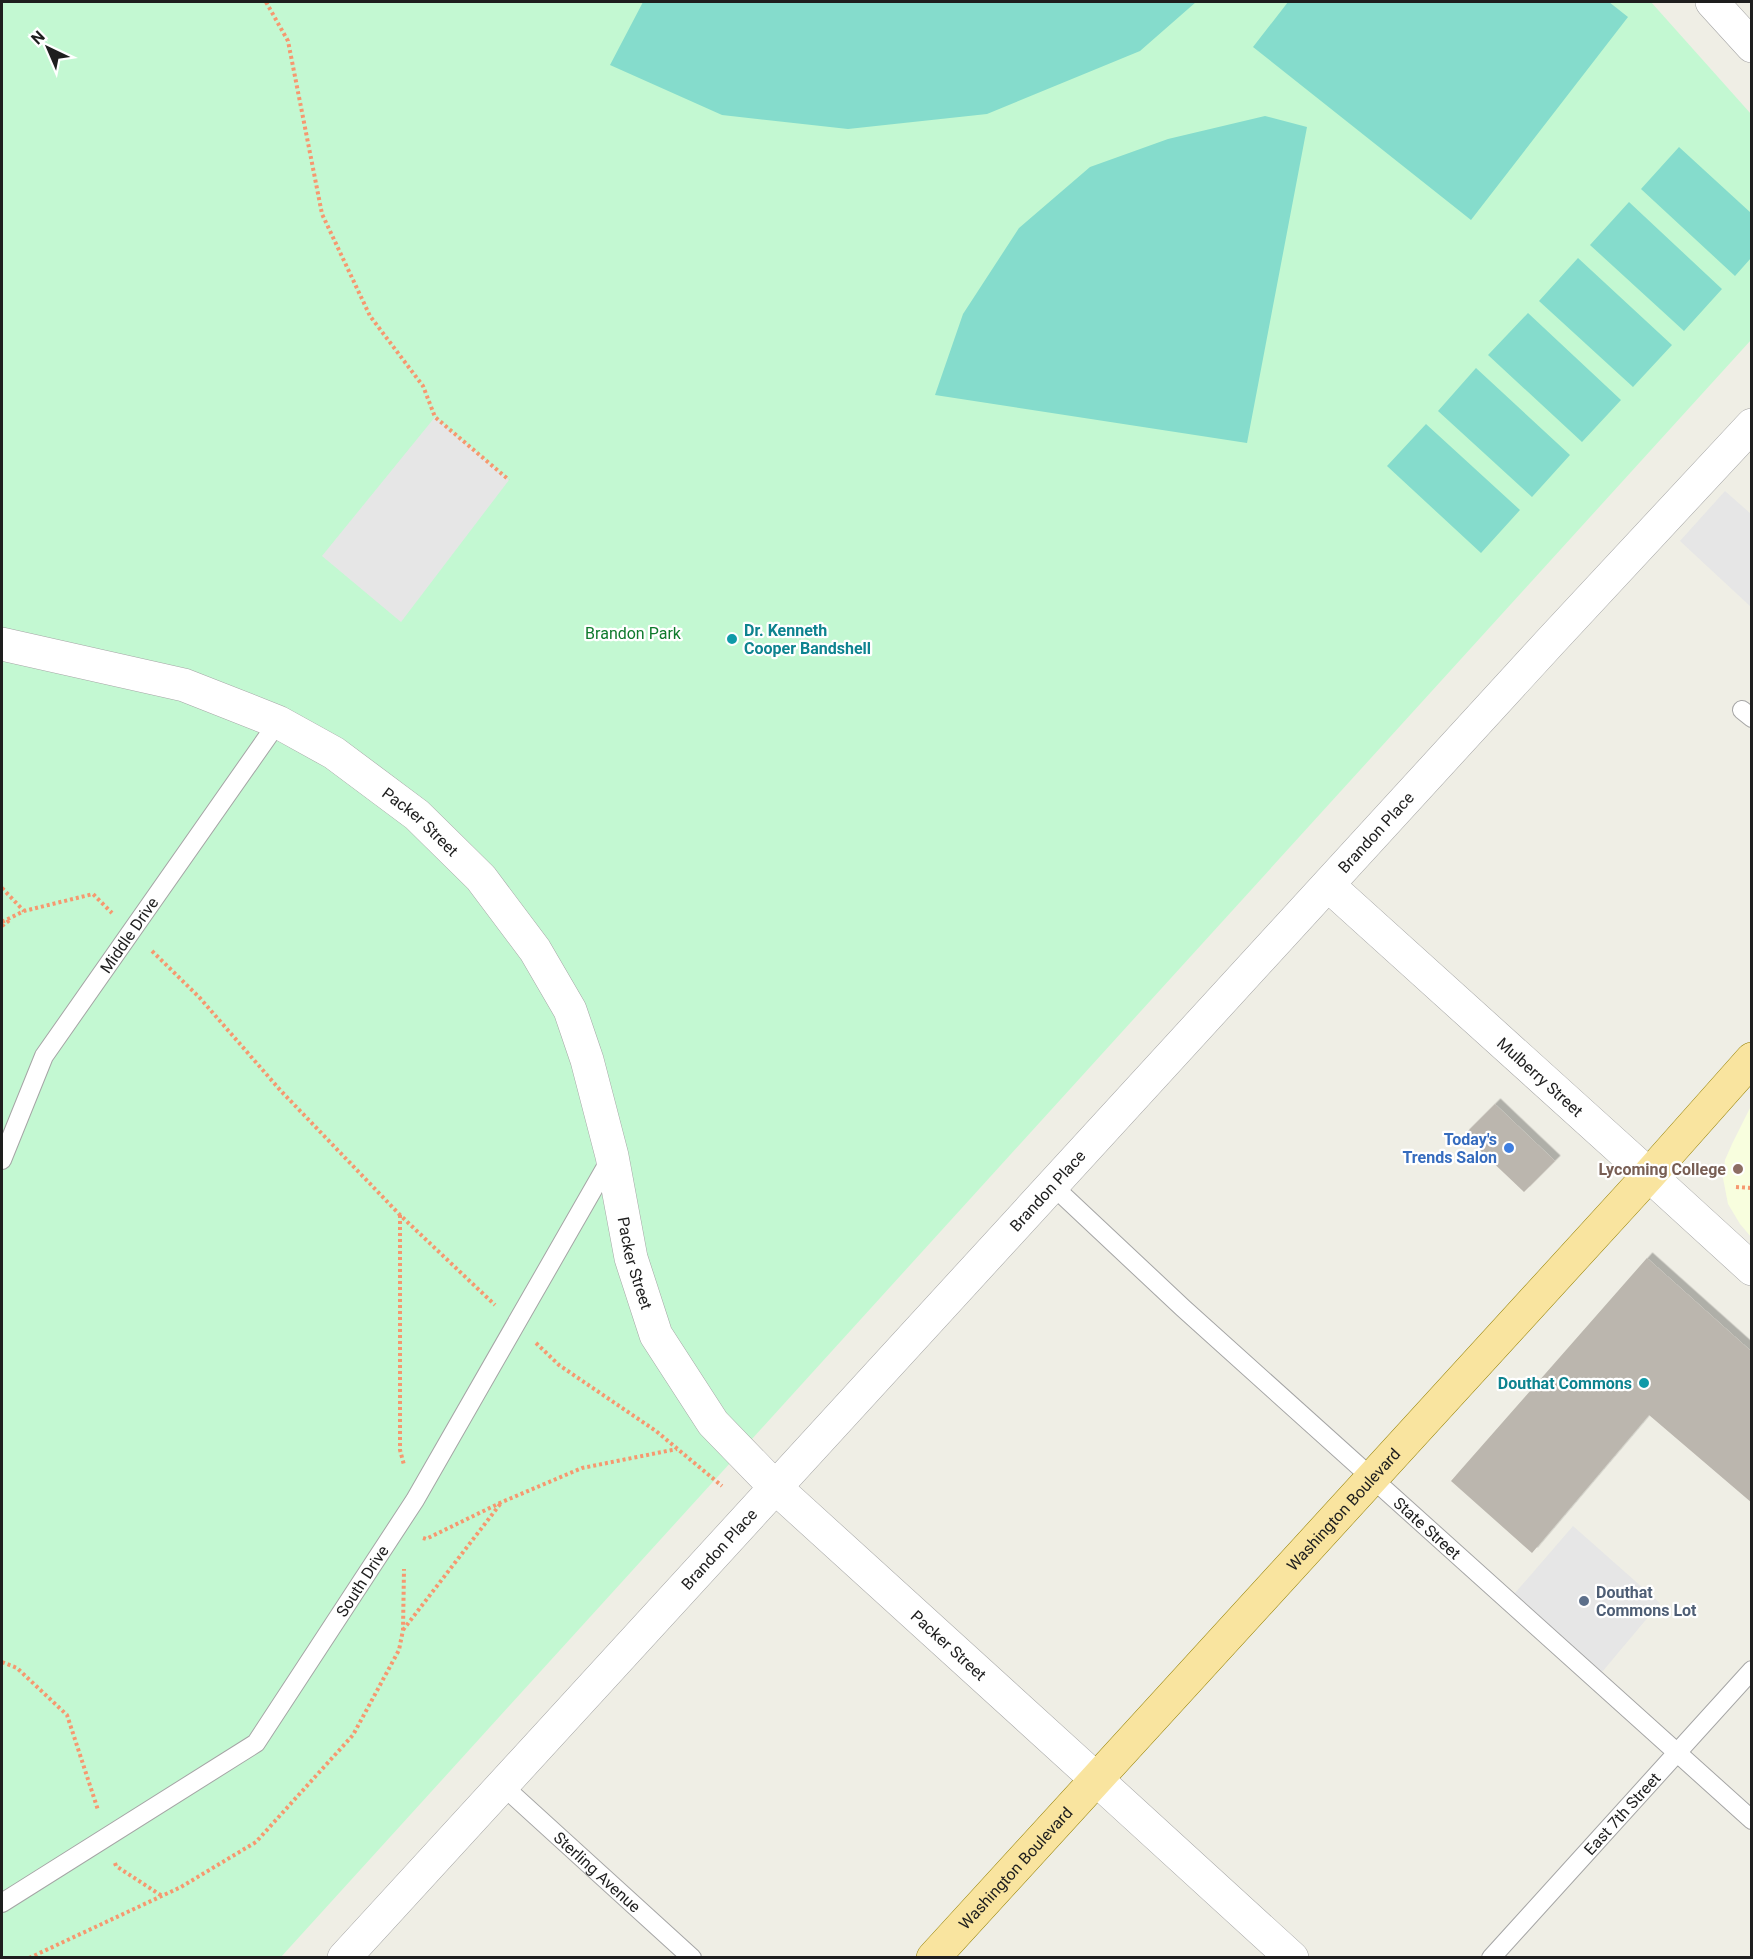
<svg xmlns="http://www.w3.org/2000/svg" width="1753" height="1959" font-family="Roboto,sans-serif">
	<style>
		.education { fill: #f8fede }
		.park { fill: #c3f8d2 }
		.pitch { fill: #85dccc }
		.parking { fill: #e6e6e6 }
		.building { fill: #bbb6ae; filter: url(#shadow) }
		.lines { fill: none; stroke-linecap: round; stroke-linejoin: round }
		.service-casing { stroke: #a5a5a5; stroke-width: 20 }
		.minor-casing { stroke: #a5a5a5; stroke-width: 34 }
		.tertiary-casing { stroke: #a5a5a5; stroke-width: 34 }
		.primary-casing { stroke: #948104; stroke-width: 34 }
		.path { stroke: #f6986f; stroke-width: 4; stroke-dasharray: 3 3; stroke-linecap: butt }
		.service { stroke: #fff; stroke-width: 18 }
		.minor { stroke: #fff; stroke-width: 33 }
		.tertiary { stroke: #fff; stroke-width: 33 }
		.primary { stroke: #f9e49f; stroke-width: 33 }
		.culture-dot { fill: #0f9aa8; stroke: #fff; stroke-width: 2 }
		.shop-dot { fill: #3f7fe0; stroke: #fff; stroke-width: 2 }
		.education-dot { fill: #8d6e63; stroke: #fff; stroke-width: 2 }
		.service-dot { fill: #5c6f8a; stroke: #fff; stroke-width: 2 }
		.labels { text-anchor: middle; stroke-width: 4.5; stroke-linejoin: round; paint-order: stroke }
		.culture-label { font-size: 16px; font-weight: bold; fill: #0d838f; stroke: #fff; text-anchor: start }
		.park-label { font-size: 16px; fill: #0f7a2d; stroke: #fff }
		.street-label { font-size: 16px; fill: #1e1e1e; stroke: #fff }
		.shop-label { font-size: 16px; font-weight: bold; fill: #366cbe; stroke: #fff; text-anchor: end }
		.education-label { font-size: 16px; font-weight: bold; fill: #785e54; stroke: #fff; text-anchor: end }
		.service-label { font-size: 16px; font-weight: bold; fill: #4e5e75; stroke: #fff; text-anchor: start }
	</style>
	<defs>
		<filter id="shadow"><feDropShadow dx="5.5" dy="-5.5" stdDeviation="0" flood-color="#0004"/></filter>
	</defs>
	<rect width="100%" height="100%" fill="#efeee5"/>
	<path class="education" d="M1751 1106V1237L1740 1224 1728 1204 1723 1178 1725 1160 1732 1144Z"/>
	<path class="park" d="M2 2H1651L1751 114V340L281 1957 2 1958Z"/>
	<path class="pitch" d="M643 2H1196L1140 51 987 114 848 129 722 115 610 65Z
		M1288 2H1609L1628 17 1471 220 1253 47Z
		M1265 116 1307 127 1247 443 935 395 963 314 1019 228 1090 167 1168 139Z
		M1679 147 1751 213V258L1735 276 1641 189Z
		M1629 202 1722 289 1684 331 1590 245Z
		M1578 258 1672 345 1633 387 1539 301Z
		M1528 313 1621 400 1582 442 1488 355Z
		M1476 368 1570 455 1532 497 1438 411Z
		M1426 424 1520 510 1481 553 1387 466Z"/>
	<path class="parking" d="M435 417 509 480 401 622 322 556Z
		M1725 491 1751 514V607L1680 541Z
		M1573 1526 1660 1603 1597 1678 1509 1600Z"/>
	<path class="building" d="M1495 1104 1555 1161 1524 1192 1464 1135Z
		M1647 1258 1752 1352V1503L1649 1415 1532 1553 1451 1481Z"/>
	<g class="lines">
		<g class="service-casing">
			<g id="service">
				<path d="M1742 710 1752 718"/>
				<path id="s1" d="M2 1160 44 1056 278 722"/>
				<path id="s2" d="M1053 1186 1183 1308 1752 1820"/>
				<path id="s3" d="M502 1785 692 1958"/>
				<path id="s4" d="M2 1903 256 1743 415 1500 611 1158"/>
				<path id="s5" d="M1491 1958 1752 1670"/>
			</g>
		</g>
		<g class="minor-casing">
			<g id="minor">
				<path d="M1712 2 1752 46"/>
				<path id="s6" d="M2 644 184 685 278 722 334 753 417 815 481 878 535 950 570 1010 587 1060 612 1156 631 1258 656 1335 713 1423 776 1488 1096 1779"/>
				<path id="s7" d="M1328 885 1649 1175"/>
				<path id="s8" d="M344 1958 1551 641 1752 425"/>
			</g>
		</g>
		<g class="tertiary-casing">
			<path id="tertiary" d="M1649 1175 1752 1269
				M1096 1779 1292 1958"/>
		</g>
		<g class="primary-casing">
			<g id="primary">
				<path id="s9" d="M933 1958 1649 1175 1752 1059"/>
			</g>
		</g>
		<path class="path" d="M266 2 288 41 322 214 370 316 423 386 435 417 509 480
			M2 888 24 911
			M2 922 24 911 93 894 112 913
			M2 926 11 919
			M152 951 199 997 281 1091 400 1215 495 1305
			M1736 1187 1752 1188
			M400 1215V1450L404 1465
			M536 1343 559 1365 656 1431 722 1486
			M423 1538 426 1539 502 1502 582 1468 677 1449
			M403 1630 501 1503
			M2 1662 17 1668 67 1715 98 1810
			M115 1863 116 1866 162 1896
			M29 1958 181 1887 256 1842 353 1735 399 1650 403 1630 404 1569"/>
		<use href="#service" class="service"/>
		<use href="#minor" class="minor"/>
		<use href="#tertiary" class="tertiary"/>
		<use href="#primary" class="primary"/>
	</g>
	<g class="culture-dot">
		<circle cx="732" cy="639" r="6"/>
		<circle cx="1644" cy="1383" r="6"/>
	</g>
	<circle class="shop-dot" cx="1509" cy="1148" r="6"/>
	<circle class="education-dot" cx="1738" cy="1169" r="6"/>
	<circle class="service-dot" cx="1584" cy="1601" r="6"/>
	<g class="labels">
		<g class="culture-label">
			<text x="744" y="636">Dr. Kenneth<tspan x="744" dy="18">Cooper Bandshell</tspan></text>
			<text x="1632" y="1389" text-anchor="end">Douthat Commons</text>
		</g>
		<g class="park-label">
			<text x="633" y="639">Brandon Park</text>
		</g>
		<g class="street-label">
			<text dy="6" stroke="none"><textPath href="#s6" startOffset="462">Packer Street</textPath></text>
			<text dy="6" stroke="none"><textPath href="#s8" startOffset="1527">Brandon Place</textPath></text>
			<text dy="6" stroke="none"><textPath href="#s1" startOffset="260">Middle Drive</textPath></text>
			<text dy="6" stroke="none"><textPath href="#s7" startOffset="286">Mulberry Street</textPath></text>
			<text dy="6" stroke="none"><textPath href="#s8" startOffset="1041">Brandon Place</textPath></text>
			<text dy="6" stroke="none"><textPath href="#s6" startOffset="966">Packer Street</textPath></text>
			<text dy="6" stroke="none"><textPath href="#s9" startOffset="608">Washington Boulevard</textPath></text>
			<text dy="6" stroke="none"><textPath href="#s2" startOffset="507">State Street</textPath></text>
			<text dy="6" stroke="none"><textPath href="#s8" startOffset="555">Brandon Place</textPath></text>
			<text dy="6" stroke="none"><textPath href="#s4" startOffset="494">South Drive</textPath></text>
			<text dy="6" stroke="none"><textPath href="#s6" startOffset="1470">Packer Street</textPath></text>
			<text dy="6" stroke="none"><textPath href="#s5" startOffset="195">East 7th Street</textPath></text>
			<text dy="6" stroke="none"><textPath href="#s9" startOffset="122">Washington Boulevard</textPath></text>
			<text dy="6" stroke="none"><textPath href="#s3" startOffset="129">Sterling Avenue</textPath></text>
		</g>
		<g class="shop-label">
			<text x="1497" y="1145">Today's<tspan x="1497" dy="18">Trends Salon</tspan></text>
		</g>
		<g class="education-label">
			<text x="1726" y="1175">Lycoming College</text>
		</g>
		<g class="service-label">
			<text x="1596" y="1598">Douthat<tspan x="1596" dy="18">Commons Lot</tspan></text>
		</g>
	</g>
	<rect width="1753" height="1959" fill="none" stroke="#1e1e1e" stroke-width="6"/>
	<g transform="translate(48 48) rotate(316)" stroke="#ffffff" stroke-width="4.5" paint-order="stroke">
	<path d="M0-4.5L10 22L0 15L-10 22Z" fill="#1e1e1e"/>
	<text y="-9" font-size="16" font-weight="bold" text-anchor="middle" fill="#1e1e1e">N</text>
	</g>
</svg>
